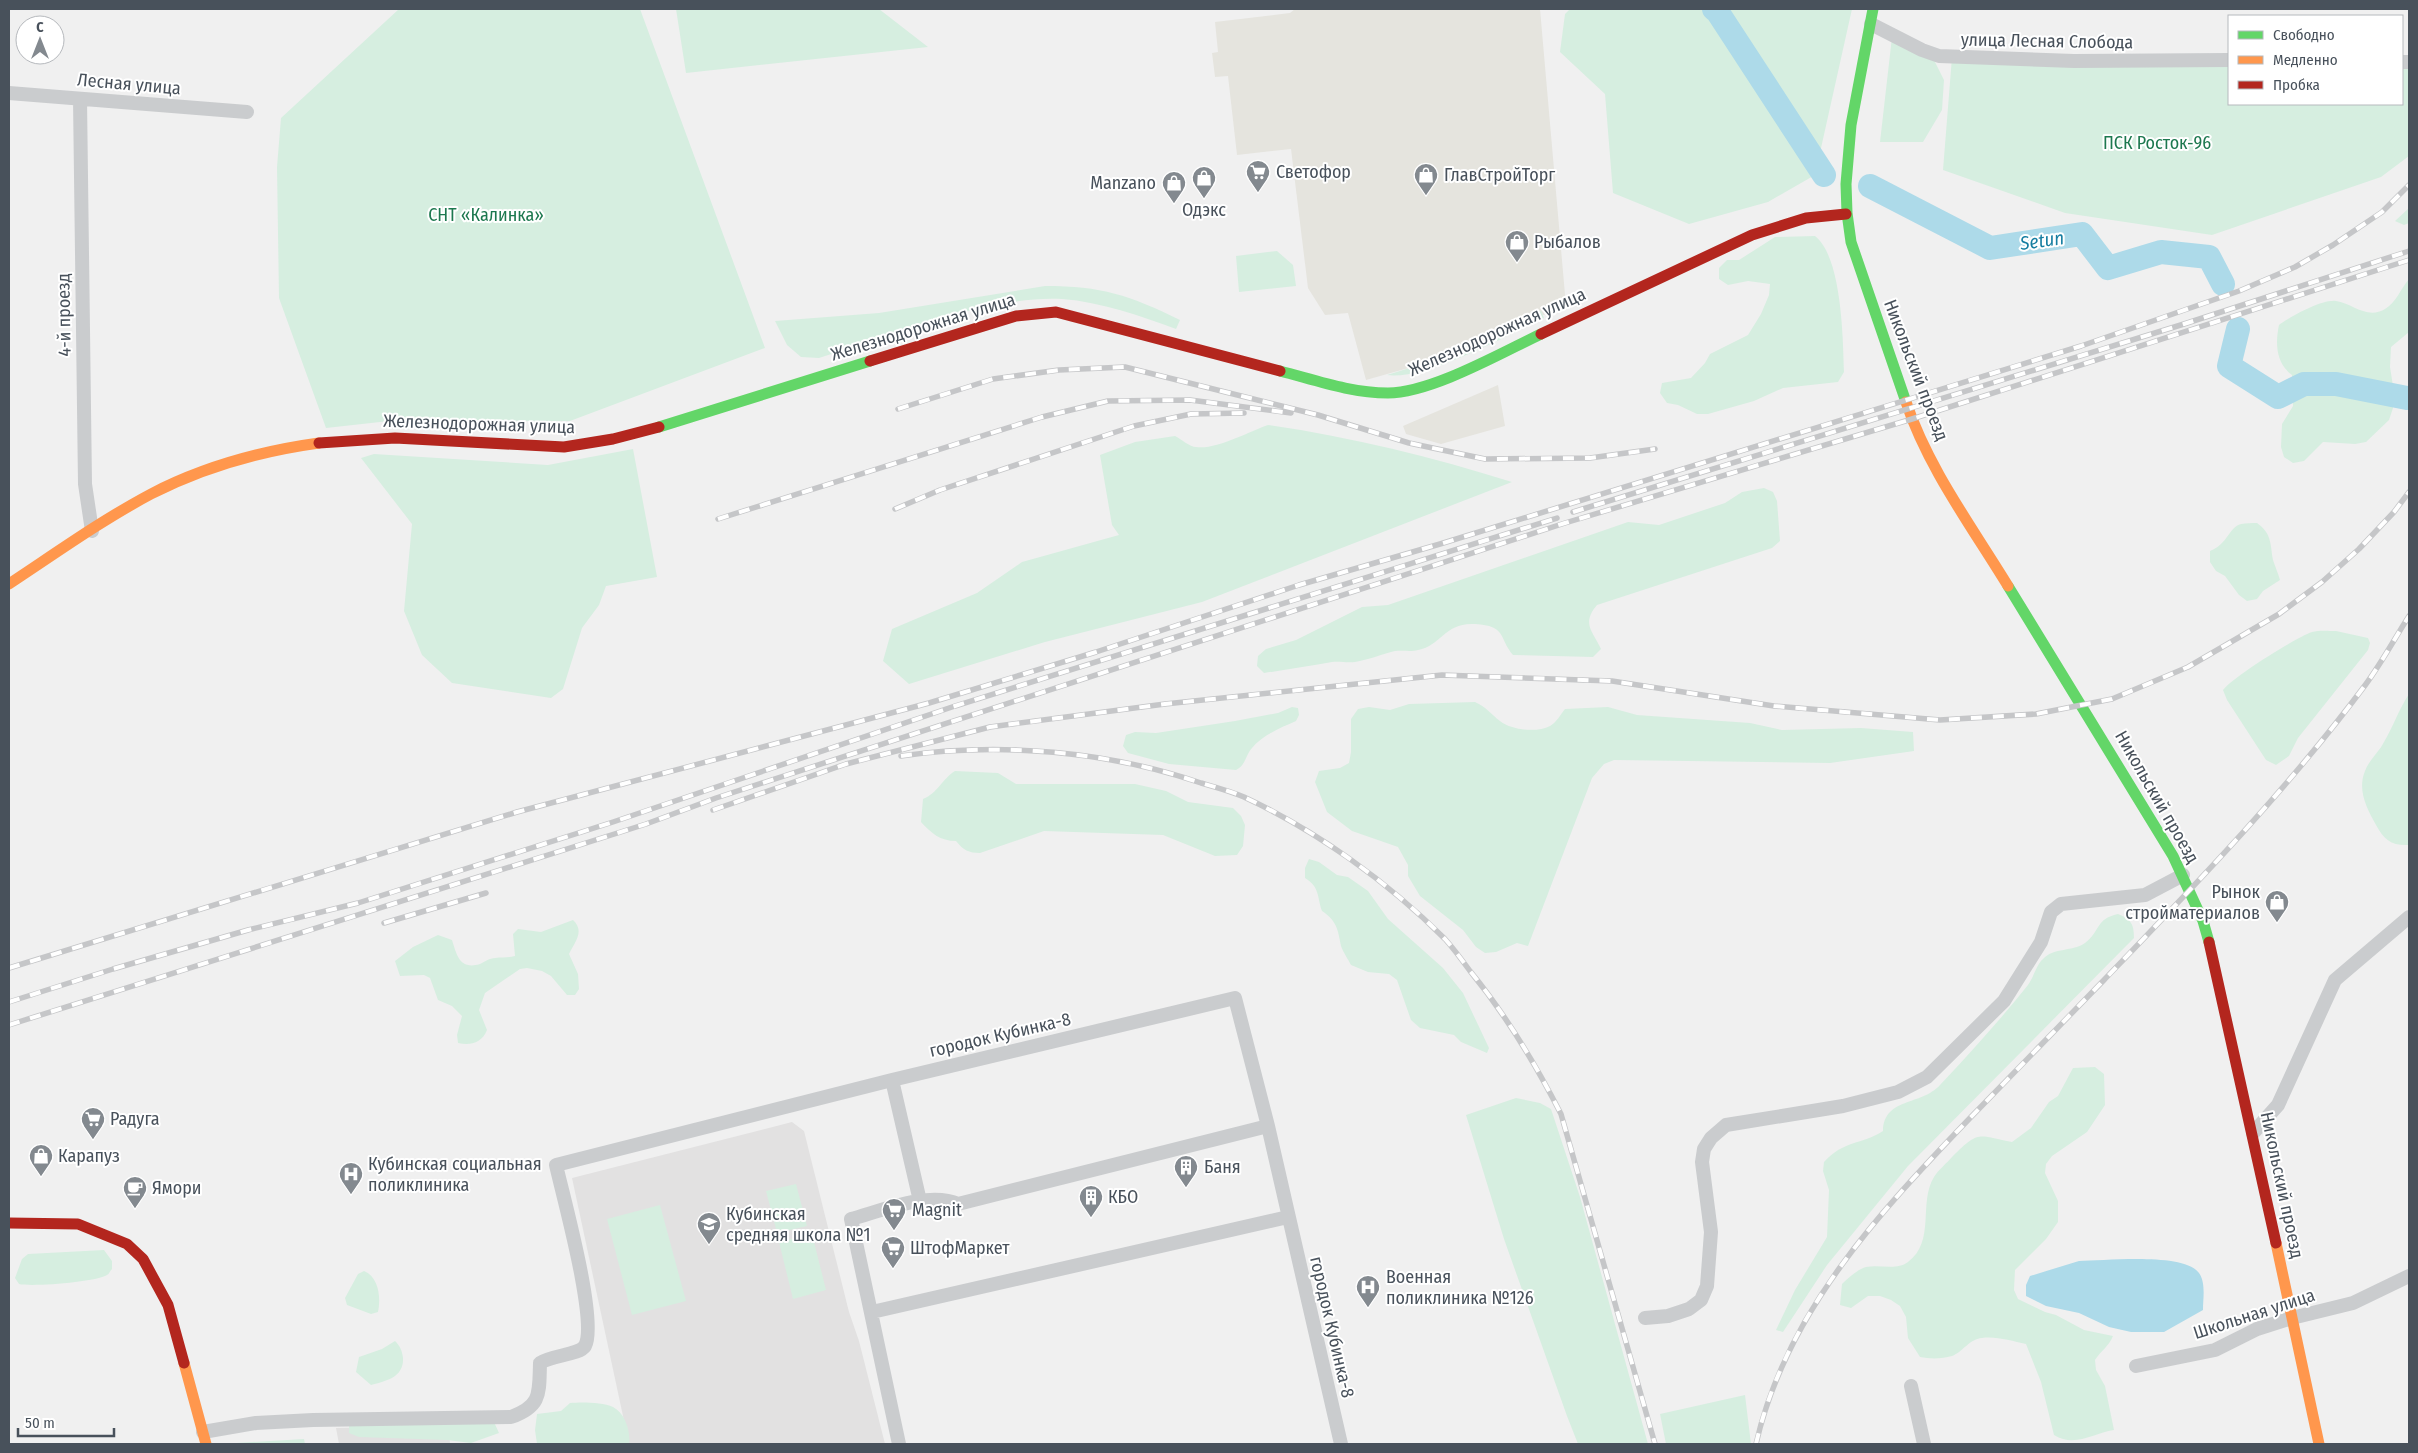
<svg xmlns="http://www.w3.org/2000/svg" width="2418" height="1453" font-family="'Fira Sans Condensed',sans-serif">
	<style>
		.commercial { fill: #e5e4de }
		.education { fill: #e2e1e1 }
		.green { fill: #d6eee0 }
		.water { fill: #addae9 }
		.lines { fill: none; stroke-linecap: round; stroke-linejoin: round }
		.river { stroke: #addae9; stroke-width: 24 }
		.street { stroke: #caccce; stroke-width: 14 }
		.fast { stroke: #63d668; stroke-width: 11 }
		.slow { stroke: #ff974d; stroke-width: 11 }
		.jam { stroke: #b3261e; stroke-width: 11 }
		.rail-casing { stroke: #c5c6c8; stroke-width: 5.5 }
		.rail { stroke: #fff; stroke-width: 4; stroke-dasharray: 11; stroke-linecap: butt }
		.labels { text-anchor: middle; stroke-width: 4; stroke-linejoin: round; paint-order: stroke }
		.street-label { font-size: 18px; fill: #48515b; stroke: #fff }
		.park-label { font-size: 18px; fill: #1d784f; stroke: #fff }
		.poi-label { font-size: 18px; fill: #48515b; stroke: #fff; text-anchor: start }
		.water-label { font-size: 19px; font-style: italic; fill: #167ea1; stroke: #fff }
	</style>
	<rect width="100%" height="100%" fill="#f0f0f0"/>
	<path class="commercial" d="M1295 9H1540L1566 306 1419 365 1366 380 1348 313 1325 315 1308 288 1291 149 1237 155 1228 76 1215 77 1212 53 1218 52 1215 22 1290 13Z
		M1498 385 1505 426 1441 444 1406 434 1403 426Z"/>
	<path class="education" d="M792 1122 804 1131 849 1312 859 1341 885 1444H629L572 1178Z
		M449 1426 450 1444H339L336 1428Z"/>
	<path class="green" d="M399 9H640L765 348 570 421 398 420 326 428 279 298 277 167 281 118Z
		M676 9H879L928 47 686 73Z
		M1570 9H1852L1815 175 1768 202 1689 224 1613 193 1605 94 1560 52 1565 14Z
		M1892 37 1933 58 1944 80 1942 110 1923 142H1880Z
		M1952 57 2229 64V104H2402V64H2409V156L2381 177 2212 235 2065 213 1943 170Z
		M2409 208V223L2404 225 2395 221Z
		M1815 236C1842 257 1843 339 1844 372L1838 382 1783 388 1754 401 1708 414H1697L1678 405 1667 403 1660 393 1662 383 1691 378 1705 363 1710 354 1748 335 1761 314 1769 295 1770 284 1748 281 1728 285 1719 279V268L1727 260H1739L1775 237Z
		M1277 251 1293 265 1296 286 1239 292 1236 256Z
		M2409 279V332L2391 347 2390 367 2393 386V408L2389 420 2366 442 2355 444 2323 442 2304 461 2293 463 2284 457 2281 447 2282 424 2293 406 2292 375C2276 363 2275 344 2279 325 2290 317 2322 299 2336 301 2352 303 2367 320 2385 309 2396 303 2401 288 2409 279Z
		M1045 286C1102 286 1129 295 1180 320L1176 329C1140 316 1102 302 1062 299 990 295 889 336 819 358L801 357 787 345 775 321 879 313Z
		M1541 311 1544 318C1505 336 1427 380 1387 375L1419 365Z
		M1268 425C1351 437 1432 457 1512 482L1202 602 1045 642 909 684 883 661 892 629 977 593 1022 562 1119 535 1112 525 1100 455 1135 442 1175 436C1181 439 1190 447 1196 447 1216 450 1248 432 1268 425Z
		M633 449 657 577 606 586 599 605 582 628 563 689 551 698 452 683 422 655 404 611 412 524 361 458 374 454 548 465Z
		M1764 488 1773 492 1777 501 1780 541 1772 548 1597 605C1581 624 1593 631 1601 649L1593 657 1513 655C1498 637 1507 626 1475 624 1445 622 1442 645 1418 650 1411 652 1403 650 1395 651 1382 654 1368 660 1355 662 1347 663 1339 661 1332 662 1309 666 1286 670 1264 673L1257 666 1258 656 1266 649 1296 640 1362 607 1388 605 1628 522 1659 525 1725 503 1742 492Z
		M2257 523C2272 534 2270 543 2273 560 2275 566 2278 573 2280 580L2263 591 2257 599 2247 601 2239 595 2225 576 2216 571 2210 562V551C2228 544 2229 527 2241 524 2246 523 2252 523 2257 523Z
		M2336 631 2368 638 2370 643 2368 650 2298 738 2289 756 2276 765 2266 760 2227 700 2223 690C2233 677 2295 638 2312 632 2319 630 2329 631 2336 631Z
		M2409 694V845C2392 846 2384 840 2376 825 2367 809 2357 790 2365 771 2369 760 2379 752 2384 742 2393 727 2399 709 2409 694Z
		M1475 702C1486 707 1491 714 1500 721 1511 730 1537 733 1550 726 1556 723 1561 714 1565 709L1608 707 1637 715 1750 723 1782 730 1861 728 1913 732 1914 751 1830 763 1614 760 1604 764 1592 778 1528 946 1517 943 1496 952 1485 953 1476 947 1463 930 1420 896 1408 876V865L1398 847 1352 831 1327 812 1315 782 1319 771 1340 768 1349 763 1351 752V719L1358 709 1369 707 1390 710 1409 704Z
		M1292 707 1298 708 1299 715 1296 721C1280 728 1263 735 1252 748 1245 756 1246 765 1236 770L1169 764 1128 753 1123 746 1126 735 1135 732 1156 733 1235 721 1278 713Z
		M955 771 998 773 1016 784H1135L1166 791 1188 802 1233 808 1241 816 1245 825 1243 846 1237 855 1215 856 1163 835 1044 831 980 853C969 853 963 850 956 841 940 841 931 833 921 822L923 799C938 793 942 779 955 771Z
		M1309 859 1319 862 1337 875 1348 877 1368 891 1388 919 1443 968 1463 993 1489 1048 1487 1053 1461 1042 1454 1035 1420 1028 1411 1020 1397 980 1389 974 1368 972 1351 965C1348 959 1343 952 1341 946 1338 930 1337 921 1322 911 1317 897 1320 887 1305 878V868Z
		M2118 914C2131 919 2134 924 2134 938L1908 1166 1827 1265 1783 1332 1776 1330 1795 1290 1827 1237 1829 1190 1823 1171 1824 1162C1844 1140 1861 1145 1883 1131 1884 1097 1921 1106 1940 1085 1970 1053 2001 1019 2028 985 2034 977 2036 965 2043 959 2054 947 2073 952 2085 943 2101 931 2095 919 2118 914Z
		M573 920C585 931 575 942 569 954L578 974 579 989 575 995H567L551 976 542 971 527 968 520 969 485 993 479 1010 487 1030C482 1043 470 1046 458 1043L457 1035 462 1016 452 1006 438 1000 430 978 424 975 400 976 395 961 413 947 438 935 452 940C457 956 460 970 480 964 484 962 490 958 495 958 502 957 508 958 515 956L513 934 518 929 541 932Z
		M2095 1067 2104 1074 2105 1105 2087 1132 2052 1156 2046 1164 2045 1173 2058 1201V1222L2046 1239 2015 1270 2014 1290 2018 1299 2045 1312 2056 1315 2084 1330 2113 1336C2109 1346 2101 1351 2095 1360L2096 1370 2105 1386 2114 1430C2093 1433 2075 1448 2054 1435L2041 1382 2026 1344C2012 1341 1996 1336 1982 1338 1969 1339 1963 1352 1952 1356 1942 1359 1930 1359 1920 1357L1908 1338 1906 1317 1900 1306 1891 1300 1880 1296H1868L1851 1308 1840 1305 1842 1284C1848 1278 1858 1269 1866 1267 1880 1264 1896 1271 1908 1262 1936 1241 1918 1203 1934 1177 1938 1170 1947 1163 1952 1157 1979 1130 1977 1135 2012 1142L2031 1128 2049 1102 2058 1096 2073 1068Z
		M1516 1098 1540 1103 1551 1109 1580 1197 1648 1444H1578L1567 1416 1504 1239 1466 1115Z
		M796 1184 807 1226 777 1233 766 1191Z
		M660 1205 686 1301 632 1315 607 1219Z
		M812 1234 826 1290 793 1299 779 1242Z
		M104 1250 112 1261V1269C110 1271 109 1274 107 1275 96 1282 32 1287 19 1284L15 1278 22 1259 28 1254Z
		M364 1271C379 1277 381 1298 378 1312L371 1314 347 1305 345 1298 358 1274Z
		M395 1341C400 1346 402 1350 403 1358 404 1377 387 1381 371 1385L356 1372 359 1357 382 1349Z
		M1745 1395 1751 1444H1666L1660 1414Z
		M570 1403C581 1402 602 1402 613 1407 625 1413 631 1432 629 1444H537L535 1430 537 1414 561 1411Z
		M349 1421 494 1422 499 1433 471 1443 447 1440 359 1437 349 1433Z
		M304 1439 305 1444H220Z"/>
	<path class="water" d="M2079 1261C2105 1261 2183 1252 2199 1273 2206 1283 2203 1298 2203 1310L2164 1332H2131L2109 1327 2079 1313 2046 1306 2026 1296V1285L2030 1276Z"/>
	<g class="lines">
		<path class="river" d="M1714 9 1717 11 1824 175
			M1870 186 1990 248 2082 234 2108 268 2161 252 2209 257 2223 284
			M2238 329 2229 366 2278 397 2304 384H2336L2407 398"/>
		<path class="street" d="M1871 24 1922 50 1939 56 2074 61 2229 60
			M2402 62H2409
			M9 93 247 112
			M80 99 85 484 92 531
			M892 1080 920 1201
			M2253 1133 2278 1105 2335 980 2409 917
			M872 1312 1288 1217
			M1645 1318 1668 1316 1689 1309 1701 1300 1707 1286 1711 1232 1702 1162 1704 1149 1711 1138 1726 1125 1843 1106 1898 1092 1927 1077 2004 1001 2041 942 2051 912 2061 904 2145 895 2183 875
			M2136 1366 2215 1350 2257 1329 2292 1318 2353 1303 2409 1276
			M1911 1386 1924 1444
			M203 1432 256 1423 313 1420 511 1417C542 1406 539 1393 540 1363 552 1355 579 1355 585 1346 598 1322 563 1196 556 1165L892 1080 1235 998 1268 1126 1341 1444
			M899 1444 851 1219C881 1211 929 1191 958 1204L1268 1126"/>
		<path class="fast" d="M1873 9 1851 125 1846 184 1847 213 1851 242 1906 402
			M1280 371C1315 380 1351 393 1388 393 1431 393 1501 353 1541 334
			M659 427 870 361
			M2008 586 2173 856 2203 921 2209 942"/>
		<path class="slow" d="M1906 402C1928 468 1972 527 2008 586
			M9 584C56 553 102 520 151 494 203 467 261 451 319 443
			M2276 1243 2319 1444
			M184 1363 206 1444"/>
		<path class="jam" d="M1541 334 1752 235 1806 218 1846 214
			M870 361 1016 316 1056 312 1280 371
			M319 443 395 438 564 447 613 439 659 427
			M2209 942 2276 1243
			M9 1223 78 1224 127 1244 143 1259 168 1305 184 1363"/>
		<g class="rail-casing">
			<path id="rail" d="M898 409 993 379 1059 370 1125 367 1318 415 1409 443 1485 459 1590 458 1655 449
				M895 509 940 490 1134 426 1191 414 1244 413
				M1573 512 2184 324 2409 251
				M718 519 1042 417 1108 401 1190 400 1291 413
				M901 756C1001 742 1107 751 1201 783 1215 787 1230 791 1244 797 1317 831 1388 882 1445 939 1454 949 1462 960 1470 971 1506 1015 1535 1063 1561 1114L1655 1444
				M713 810 846 764 990 727 1165 704 1442 675 1612 681 1774 706 1940 720 2036 714 2112 699 2188 667 2279 614 2322 582 2359 549 2394 512 2409 492
				M384 923 486 893
				M9 968 517 812 929 703 1096 652 1299 585 1440 544 2081 346 2239 291 2295 267 2333 245 2382 212 2409 185
				M9 1002 113 969 248 930 358 903 613 822 955 706 1557 518
				M9 1025 646 824 716 798 1565 523 1912 419 2409 260
				M1756 1444C1786 1312 1879 1213 1970 1118 2015 1072 2059 1026 2104 980 2195 885 2288 789 2366 684 2382 662 2395 638 2409 616"/>
		</g>
		<use href="#rail" class="rail"/>
	</g>
	<defs>
		<g id="supermarket-pin" transform="scale(1.25)"><path d="M0 17L-7.5 6A9.5 9.5 0 1 1 7.5 6Z" fill="#83898f" stroke="#fff"/><path d="M-6-5.5h2.5l.6 2H6L4.5 2H-2.5L-4.4-4H-6ZM-1.5 3.2a1.3 1.3 0 1 0 .1 0ZM3 3.2a1.3 1.3 0 1 0 .1 0Z" fill="#fff"/></g>
		<g id="shop-pin" transform="scale(1.25)"><path d="M0 17L-7.5 6A9.5 9.5 0 1 1 7.5 6Z" fill="#83898f" stroke="#fff"/><path d="M-5-2.5h2.3a2.7 3.5 0 0 1 5.4 0H5L5.5 6h-11ZM-1.5-2.5h3a1.5 2.3 0 0 0-3 0Z" fill="#fff"/></g>
		<g id="building-pin" transform="scale(1.25)"><path d="M0 17L-7.5 6A9.5 9.5 0 1 1 7.5 6Z" fill="#83898f" stroke="#fff"/><path d="M-4-6H4V6H1V3H-1V6H-4ZM-2.5-4.3h1.7v1.8h-1.7ZM.8-4.3h1.7v1.8H.8ZM-2.5-1h1.7V.8h-1.7ZM.8-1h1.7V.8H.8Z" fill="#fff"/></g>
		<g id="hospital-pin" transform="scale(1.25)"><path d="M0 17L-7.5 6A9.5 9.5 0 1 1 7.5 6Z" fill="#83898f" stroke="#fff"/><path d="M-5-5h3v3.5h4V-5h3V5h-3V1.5h-4V5h-3Z" fill="#fff"/></g>
		<g id="cafe-pin" transform="scale(1.25)"><path d="M0 17L-7.5 6A9.5 9.5 0 1 1 7.5 6Z" fill="#83898f" stroke="#fff"/><path d="M-5.5-4.5H6V0H3Q3 3.5 0 3.5H-2.5Q-5.5 3.5-5.5 0ZM3-3.2v2h1.7v-2ZM-6 4.5H4V6H-6Z" fill="#fff"/></g>
		<g id="school-pin" transform="scale(1.25)"><path d="M0 17L-7.5 6A9.5 9.5 0 1 1 7.5 6Z" fill="#83898f" stroke="#fff"/><path d="M0-5L7-2L0 1L-7-2ZM-4 1L0 2.5L4 1V4Q0 6-4 4Z" fill="#fff"/></g>
	</defs>
	<g fill-rule="evenodd">
		<use href="#supermarket-pin" x="1258" y="172"/>
		<use href="#shop-pin" x="1426" y="175"/>
		<use href="#shop-pin" x="1204" y="178"/>
		<use href="#shop-pin" x="1174" y="183"/>
		<use href="#shop-pin" x="1517" y="242"/>
		<use href="#shop-pin" x="2277" y="902"/>
		<use href="#supermarket-pin" x="93" y="1119"/>
		<use href="#shop-pin" x="41" y="1156"/>
		<use href="#building-pin" x="1186" y="1167"/>
		<use href="#hospital-pin" x="351" y="1174"/>
		<use href="#cafe-pin" x="135" y="1188"/>
		<use href="#building-pin" x="1091" y="1197"/>
		<use href="#supermarket-pin" x="894" y="1210"/>
		<use href="#school-pin" x="709" y="1224"/>
		<use href="#supermarket-pin" x="893" y="1248"/>
		<use href="#hospital-pin" x="1368" y="1287"/>
	</g>
	<g class="labels">
		<g class="street-label">
			<text transform="translate(2047 41) rotate(1)" y="6">улица Лесная Слобода</text>
			<text transform="translate(129 84) rotate(5)" y="6">Лесная улица</text>
			<text transform="translate(64 315) rotate(-91)" y="6">4-й проезд</text>
			<text transform="translate(923 327) rotate(-17)" y="6">Железнодорожная улица</text>
			<text transform="translate(1497 332) rotate(-24)" y="6">Железнодорожная улица</text>
			<text transform="translate(1916 370) rotate(69)" y="6">Никольский проезд</text>
			<text transform="translate(479 424) rotate(2)" y="6">Железнодорожная улица</text>
			<text transform="translate(2157 797) rotate(60)" y="6">Никольский проезд</text>
			<text transform="translate(1000 1035) rotate(-13)" y="6">городок Кубинка-8</text>
			<text transform="translate(2282 1185) rotate(78)" y="6">Никольский проезд</text>
			<text transform="translate(2254 1314) rotate(-18)" y="6">Школьная улица</text>
			<text transform="translate(1332 1327) rotate(77)" y="6">городок Кубинка-8</text>
		</g>
		<g class="park-label">
			<text x="2157" y="149">ПСК Росток-96</text>
			<text x="486" y="221">СНТ «Калинка»</text>
		</g>
		<g class="poi-label">
			<text x="1276" y="178">Светофор</text>
			<text x="1444" y="181">ГлавСтройТорг</text>
			<text x="1156" y="189" text-anchor="end">Manzano</text>
			<text x="1204" y="216" text-anchor="middle">Одэкс</text>
			<text x="1534" y="248">Рыбалов</text>
			<text x="2260" y="898" text-anchor="end">Рынок<tspan x="2260" dy="21">стройматериалов</tspan></text>
			<text x="110" y="1125">Радуга</text>
			<text x="58" y="1162">Карапуз</text>
			<text x="368" y="1170">Кубинская социальная<tspan x="368" dy="21">поликлиника</tspan></text>
			<text x="1204" y="1173">Баня</text>
			<text x="152" y="1194">Ямори</text>
			<text x="1108" y="1203">КБО</text>
			<text x="912" y="1216">Magnit</text>
			<text x="726" y="1220">Кубинская<tspan x="726" dy="21">средняя школа №1</tspan></text>
			<text x="910" y="1254">ШтофМаркет</text>
			<text x="1386" y="1283">Военная<tspan x="1386" dy="21">поликлиника №126</tspan></text>
		</g>
		<g class="water-label">
			<text transform="translate(2042 240) rotate(-8)" y="7">Setun</text>
		</g>
	</g>
	<rect width="2418" height="1453" fill="none" stroke="#48515b" stroke-width="20"/>
	<rect x="2228" y="15" width="175" height="90" fill="#ffffff" stroke="#b6b9bd"/>
	<rect x="2238" y="31" width="25" height="8" fill="#63d668" stroke="#b6b9bd"/>
	<text x="2273" y="40" font-size="15" fill="#48515b">Свободно</text>
	<rect x="2238" y="56" width="25" height="8" fill="#ff974d" stroke="#b6b9bd"/>
	<text x="2273" y="65" font-size="15" fill="#48515b">Медленно</text>
	<rect x="2238" y="81" width="25" height="8" fill="#b3261e" stroke="#b6b9bd"/>
	<text x="2273" y="90" font-size="15" fill="#48515b">Пробка</text>
	<g transform="translate(40 40)"><circle r="24" fill="#ffffff" stroke="#b6b9bd"/>
	<path d="M0-4L9 19L0 12L-9 19Z" fill="#83898f"/>
	<text y="-8" font-size="14" font-weight="bold" text-anchor="middle" fill="#48515b">С</text>
	</g>
	<path d="M18 1428v8h96v-8" fill="none" stroke="#48515b" stroke-width="2.5"/>
	<text x="25" y="1428" font-size="15" fill="#48515b" stroke="#ffffff" stroke-width="4" paint-order="stroke">50 m</text>
</svg>
